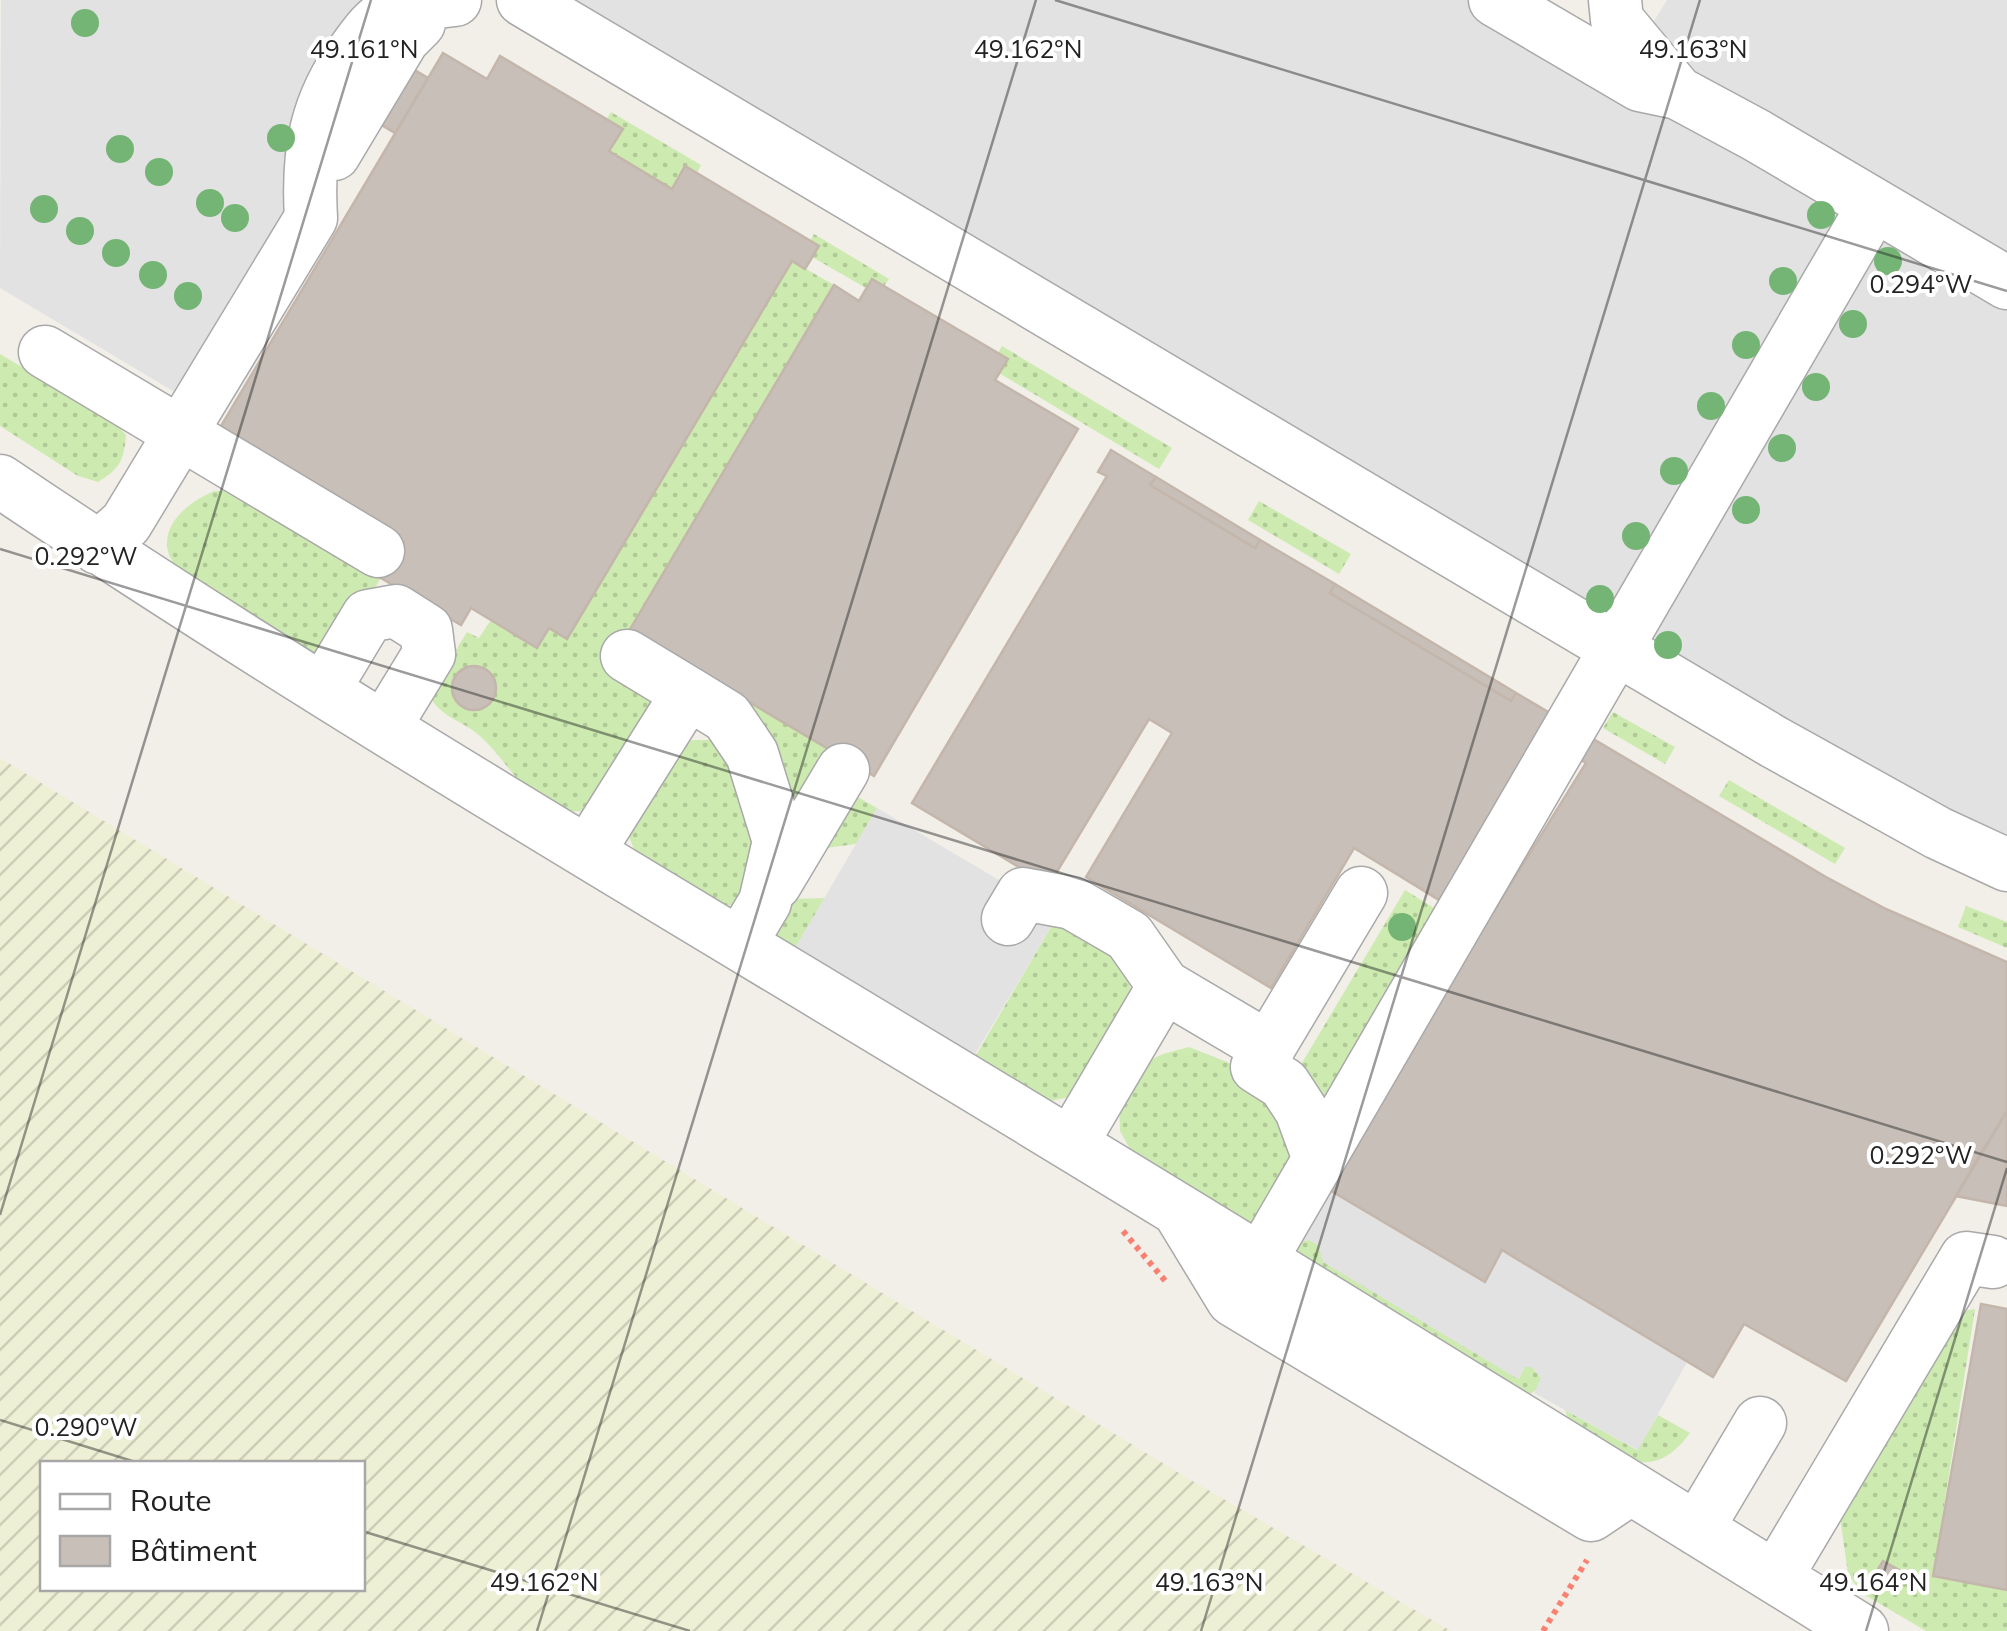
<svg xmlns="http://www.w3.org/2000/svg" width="2007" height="1631" font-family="Mulish,sans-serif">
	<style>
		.farmland { fill: url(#farmland-furrows); fill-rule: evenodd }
		.grass { fill: url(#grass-dots) }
		.parking { fill: #e2e2e2 }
		.building { fill: #c7bfb8; stroke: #c4b6ab; stroke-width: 2.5 }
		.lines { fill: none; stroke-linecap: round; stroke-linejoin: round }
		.minor-casing { stroke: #a9a9a9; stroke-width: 55 }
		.path { stroke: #fa8072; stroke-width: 6; stroke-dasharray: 5 5; stroke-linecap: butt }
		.minor { stroke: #fff; stroke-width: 52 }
		.tree { fill: #74b475 }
		.ticks { fill: none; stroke: #222; stroke-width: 2.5; stroke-opacity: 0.45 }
		.ticks-label { font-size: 25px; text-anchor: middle; fill: #222; stroke: #fff; stroke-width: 8; stroke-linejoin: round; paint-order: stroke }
	</style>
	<defs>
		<pattern id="farmland-furrows" width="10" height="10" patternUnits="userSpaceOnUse" patternTransform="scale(2.5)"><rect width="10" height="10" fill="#eef0d5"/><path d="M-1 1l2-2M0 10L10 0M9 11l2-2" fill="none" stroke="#ccceb7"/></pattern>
		<pattern id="grass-dots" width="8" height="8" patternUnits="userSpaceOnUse" patternTransform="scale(2.5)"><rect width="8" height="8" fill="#cdebb0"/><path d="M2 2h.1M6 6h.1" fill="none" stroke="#b0c997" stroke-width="1.8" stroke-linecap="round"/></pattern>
	</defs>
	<rect width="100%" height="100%" fill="#f2efe9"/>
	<path class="farmland" d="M0 758 1184 1476 1451 1631H0ZM42 1464H362V1588H42Z"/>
	<path class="grass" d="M611 112 701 165 697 173 685 166 672 189 609 151 623 129 607 119Z
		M814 234 889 279 884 286 872 280 866 288 812 257 810 241Z
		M792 261 834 285 630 631 837 753 793 827 746 712 655 689 658 708 597 808C534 826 519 772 481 737 462 719 440 719 428 693L447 646 456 650 467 632 479 638 491 620 537 647 549 628 568 638Z
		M1002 346 1172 448 1159 469 999 373 998 353Z
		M0 354 113 421 126 435C124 460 120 469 98 482L78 476 0 426Z
		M214 491H234L381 578 328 664 181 574C177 568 170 559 168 552 161 522 191 501 214 491Z
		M1259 501 1351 554 1339 574 1248 520Z
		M1613 712 1675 747 1665 764 1603 728Z
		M693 740H712L733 756 765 863 733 906 712 903 638 859 627 832 673 749Z
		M1729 780 1845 848 1835 864 1719 796Z
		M856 796 877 808 856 844 811 850Z
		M1405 890 1445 915 1320 1123 1293 1078Z
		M825 898 791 955 771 931 789 899Z
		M1966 906 2007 922V948L1958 927Z
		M1058 915 1125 966 1134 1001 1077 1095 1047 1102 972 1062Z
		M1189 1047 1227 1062 1270 1090 1299 1161 1255 1230 1139 1165 1120 1131 1119 1098 1137 1066 1163 1054Z
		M1309 1240 1318 1245 1321 1252 1519 1378 1525 1367H1532L1541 1378 1540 1387 1525 1398 1295 1252 1300 1242Z
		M1975 1309 1933 1576 2007 1590V1631H1926L1860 1592 1848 1573 1840 1518 1951 1313Z
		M1565 1410 1637 1450 1658 1415 1690 1433C1649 1488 1619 1453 1571 1427Z"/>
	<path class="parking" d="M423 0 178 394 0 288 1 0Z
		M523 0H1472L1614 86 1667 0H2007V865Z
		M877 808 1058 915 971 1061 791 955Z
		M1331 1190 1485 1281 1502 1250 1687 1362 1638 1450 1534 1393 1541 1378 1532 1367H1525L1518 1379 1323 1262 1318 1245 1309 1240 1300 1242Z"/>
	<path class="building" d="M376 47 428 78 395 133 343 102Z
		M443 53 487 79 500 56 623 129 609 151 672 189 685 166 819 246 805 269 792 261 567 639 549 628 537 648 471 608 461 625 381 578 404 542 218 431Z
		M872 279 1008 359 995 380 1078 429 874 776 629 631 834 285 859 301Z
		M1111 450 1156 477 1150 485 1255 548 1260 540 1335 584 1330 593 1511 701 1516 693 1560 719 1439 900 1354 848 1271 988 1086 877 1172 733 1149 719 1049 885 912 803 1107 476 1098 472Z
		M1156 477 1260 540 1255 548 1150 485Z
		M1335 584 1516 693 1511 701 1330 593Z
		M452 688a22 22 0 1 1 44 0a22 22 0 1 1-44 0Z
		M1590 737 1826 877 1886 909 2007 962V1111L1846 1381 1744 1324 1713 1377 1502 1250 1485 1282 1323 1186 1586 763 1578 758Z
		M2007 1111V1206L1956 1196 1975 1163Z
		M1981 1304 2007 1309V1590L1933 1576Z
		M1883 1561 1899 1570 1891 1584 1875 1574Z"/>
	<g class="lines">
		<g class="minor-casing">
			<path id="minor" d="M523 0 1774 742 1938 833 2007 865
				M1495 0 1640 85 1678 93 1756 135 2007 283
				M1615 0 1617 20 1677 92
				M334 154 403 39 419 23
				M45 352 378 551
				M0 481C301 684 614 868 925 1056 1239 1245 1550 1438 1862 1631
				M98 548 126 523 311 218C307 152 315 103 355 49 364 37 374 22 387 15 405 5 435 2 455 0
				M627 656 688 693
				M324 689 368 616 396 611 426 630 429 654 385 726
				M588 852 688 693 727 717 752 754 779 841 765 902 740 944
				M775 884 843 770
				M1008 919 1023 894 1072 903 1129 936 1164 986
				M1071 1144 1164 986 1269 1048
				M1319 1159 1301 1110 1284 1084 1257 1067 1361 893
				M1180 1213 1233 1300 1591 1515 1631 1488
				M1261 1259 1874 205
				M1697 1529 1760 1423
				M1776 1577 1966 1258 1993 1262"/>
		</g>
		<path class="path" d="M1123 1231 1167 1283
			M1543 1631 1587 1560"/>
		<use href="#minor" class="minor"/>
	</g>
	<g class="tree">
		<circle cx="85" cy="23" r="14"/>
		<circle cx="281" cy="138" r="14"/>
		<circle cx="120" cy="149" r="14"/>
		<circle cx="159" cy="172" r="14"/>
		<circle cx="210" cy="203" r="14"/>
		<circle cx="44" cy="209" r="14"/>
		<circle cx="1821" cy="215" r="14"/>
		<circle cx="235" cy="218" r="14"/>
		<circle cx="80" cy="231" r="14"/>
		<circle cx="116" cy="253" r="14"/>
		<circle cx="1888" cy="261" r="14"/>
		<circle cx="153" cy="275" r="14"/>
		<circle cx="1783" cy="281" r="14"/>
		<circle cx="188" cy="296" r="14"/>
		<circle cx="1853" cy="324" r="14"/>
		<circle cx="1746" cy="345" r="14"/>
		<circle cx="1816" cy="387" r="14"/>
		<circle cx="1711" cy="406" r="14"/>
		<circle cx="1782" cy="448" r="14"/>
		<circle cx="1674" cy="471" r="14"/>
		<circle cx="1746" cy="510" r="14"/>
		<circle cx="1636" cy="536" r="14"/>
		<circle cx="1600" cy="599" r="14"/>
		<circle cx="1668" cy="645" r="14"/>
		<circle cx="1402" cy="927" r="14"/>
	</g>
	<path class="ticks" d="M1055 0 2007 291M0 549 2007 1162M0 1215 371 0M0 1420 142 1464M362 1531 690 1631M537 1631 1036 0M1201 1631 1700 0M1866 1631 2007 1168"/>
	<g class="ticks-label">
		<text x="364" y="58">49.161°N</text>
		<text x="1028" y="58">49.162°N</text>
		<text x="1693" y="58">49.163°N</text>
		<text x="1921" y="293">0.294°W</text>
		<text x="86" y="565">0.292°W</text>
		<text x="1921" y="1164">0.292°W</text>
		<text x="86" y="1436">0.290°W</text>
		<text x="544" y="1591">49.162°N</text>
		<text x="1209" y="1591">49.163°N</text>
		<text x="1873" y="1591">49.164°N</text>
	</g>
	<rect x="40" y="1461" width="325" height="130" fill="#ffffff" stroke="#a7a7a7" stroke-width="2.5"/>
	<rect x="60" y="1494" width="50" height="15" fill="#ffffff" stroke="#a7a7a7" stroke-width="2.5"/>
	<text x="130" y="1511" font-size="30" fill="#222222">Route</text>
	<rect x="60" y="1536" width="50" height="30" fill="#c7bfb8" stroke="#a7a7a7" stroke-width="2.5"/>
	<text x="130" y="1561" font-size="30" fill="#222222">Bâtiment</text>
</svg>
